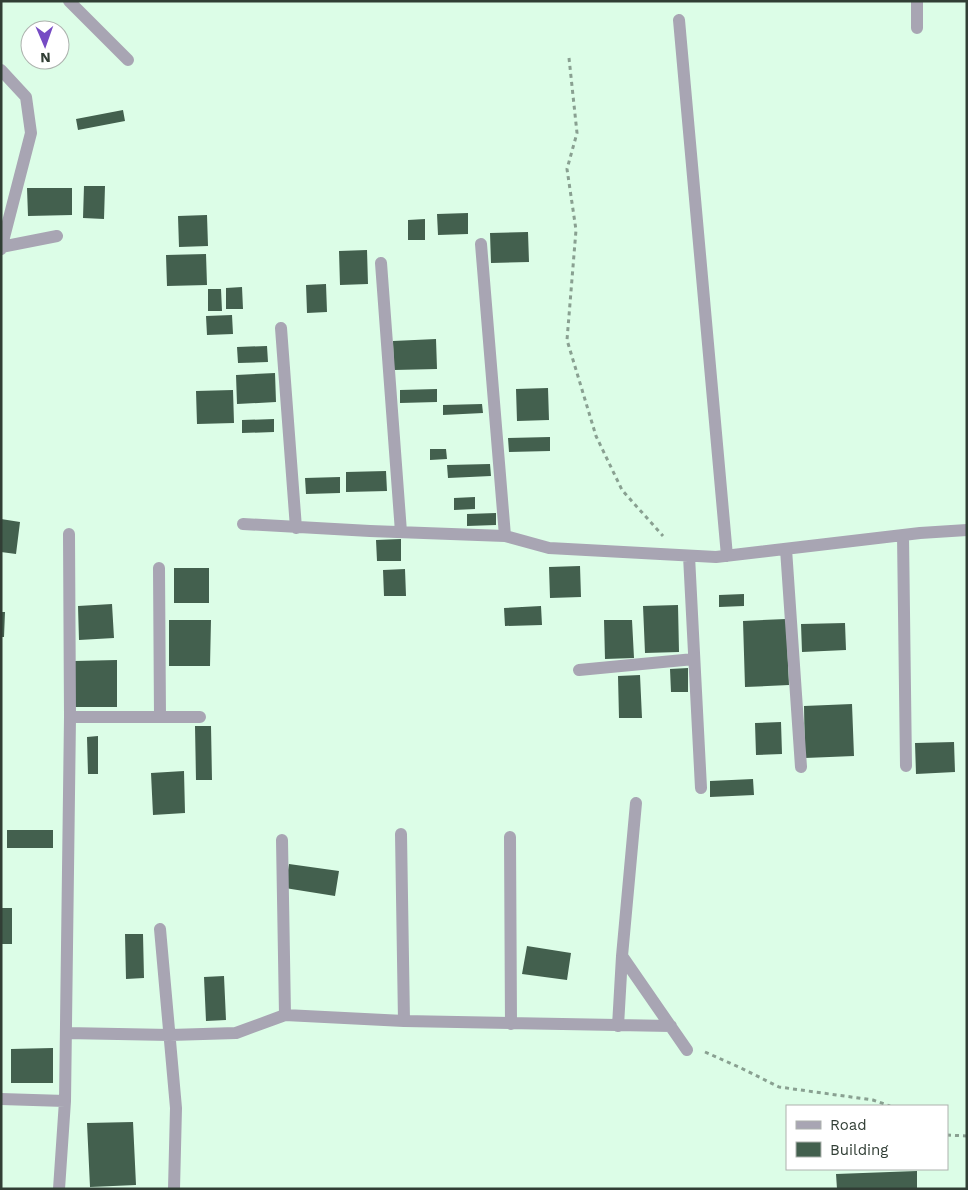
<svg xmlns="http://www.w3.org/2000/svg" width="968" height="1190" font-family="'Work Sans',sans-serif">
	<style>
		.building { fill: #43604e }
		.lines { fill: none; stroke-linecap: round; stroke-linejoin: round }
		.path { stroke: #89a091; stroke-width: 3; stroke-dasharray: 4 4; stroke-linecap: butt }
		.street { stroke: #a8a5b3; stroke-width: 12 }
	</style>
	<rect width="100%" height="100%" fill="#dcfde7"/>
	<path class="building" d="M123 110 125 121 78 130 76 119Z
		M84 186H105L104 219 83 218Z
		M27 188H72V215L28 216Z
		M468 213V234L438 235 437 214Z
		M207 215 208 246 179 247 178 216Z
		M425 219V240H408V220Z
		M528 232 529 262 491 263 490 233Z
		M367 250 368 284 340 285 339 251Z
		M206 254 207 285 167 286 166 255Z
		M326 284 327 312 307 313 306 285Z
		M242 287 243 309H226V288Z
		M208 289H221L222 311H208Z
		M232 315 233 334 207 335 206 316Z
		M436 339 437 369 394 370 393 341Z
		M267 346 268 362 238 363 237 347Z
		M275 373 276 402 237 404 236 375Z
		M548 388 549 420 517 421 516 389Z
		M437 389V402L400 403V390Z
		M233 390 234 423 197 424 196 391Z
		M482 404 483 413 443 415V405Z
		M274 419V432L242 433V420Z
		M550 437V451L509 452 508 438Z
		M430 449H446L447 459 430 460Z
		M490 464 491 476 448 478 447 465Z
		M386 471 387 491 346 492V472Z
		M340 477V493L306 494 305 478Z
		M475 497V509L454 510V498Z
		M496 513V525L467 526V514Z
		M1 519 20 522 16 554 1 552Z
		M401 539V561H377L376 540Z
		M580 566 581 597 550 598 549 567Z
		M174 568H209V603H174Z
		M405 569 406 596H384L383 570Z
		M744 594V606L719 607V595Z
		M112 604 114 638 79 640 78 606Z
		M678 605 679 652 645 653 643 606Z
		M541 606 542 625 505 626 504 608Z
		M1 612H5L4 637H1Z
		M786 619 789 685 745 687 743 621Z
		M169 620H211L210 666H169Z
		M604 620H632L634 658 605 659Z
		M845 623 846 650 802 652 801 624Z
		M117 660V707H74V661Z
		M688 668V692H671L670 669Z
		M640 675 642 718H619L618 676Z
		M852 704 854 756 805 758 804 706Z
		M781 722 782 754 756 755 755 723Z
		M195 726H211L212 780H196Z
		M98 736V774H88L87 737Z
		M954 742 955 772 916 774 915 743Z
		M184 771 185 813 153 815 151 773Z
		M753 779 754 795 710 797V781Z
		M7 830H53V848H7Z
		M289 864 339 871 335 896 285 888Z
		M1 908H12V944H1Z
		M125 934H143L144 978 126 979Z
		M527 946 571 953 567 980 522 974Z
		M224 976 226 1020 206 1021 204 977Z
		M53 1048V1083H11V1049Z
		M133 1122 136 1185 90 1187 87 1123Z
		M917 1171V1189H837L836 1174Z"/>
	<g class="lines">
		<path class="path" d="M569 58 577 133 567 169 576 230 567 340 596 436 622 490 663 536
			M705 1052 741 1068 779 1087 873 1100 890 1106
			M947 1135 967 1136"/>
		<path class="street" d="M69 1 128 60
			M679 20 727 556
			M917 28V1
			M1 70 26 97 31 133 1 249
			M481 244 505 536
			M1 247 57 236
			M381 263 401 532
			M281 328 296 528
			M243 524 370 531 505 536 549 548 716 557 920 533 967 530
			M903 535 906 766
			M786 549 801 767
			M689 556 701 788
			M159 568 160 717
			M579 670 694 659
			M70 717H200
			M401 834 404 1021
			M510 837 511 1024
			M282 840 285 1015
			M160 929 176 1108 174 1189
			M622 956 687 1050
			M618 1026 622 956 636 803
			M66 1033 170 1035 236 1033 285 1015 404 1021 671 1026
			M1 1099 65 1101
			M59 1189 65 1101 70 717 69 534"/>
	</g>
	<rect width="968" height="1190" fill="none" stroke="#313e35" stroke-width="5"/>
	<rect x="786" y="1105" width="162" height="65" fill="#ffffff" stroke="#adb2ae"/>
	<rect x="796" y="1121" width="25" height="8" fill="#a8a5b3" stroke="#adb2ae"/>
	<text x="830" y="1130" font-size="15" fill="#313e35">Road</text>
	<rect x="796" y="1142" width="25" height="15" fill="#43604e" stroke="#adb2ae"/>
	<text x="830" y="1155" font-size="15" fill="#313e35">Building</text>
	<g transform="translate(45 45) rotate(178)"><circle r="24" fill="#ffffff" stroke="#adb2ae"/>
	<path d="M0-4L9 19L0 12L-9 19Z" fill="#764bc4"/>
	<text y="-8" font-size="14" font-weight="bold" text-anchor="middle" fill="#313e35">N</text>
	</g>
</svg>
